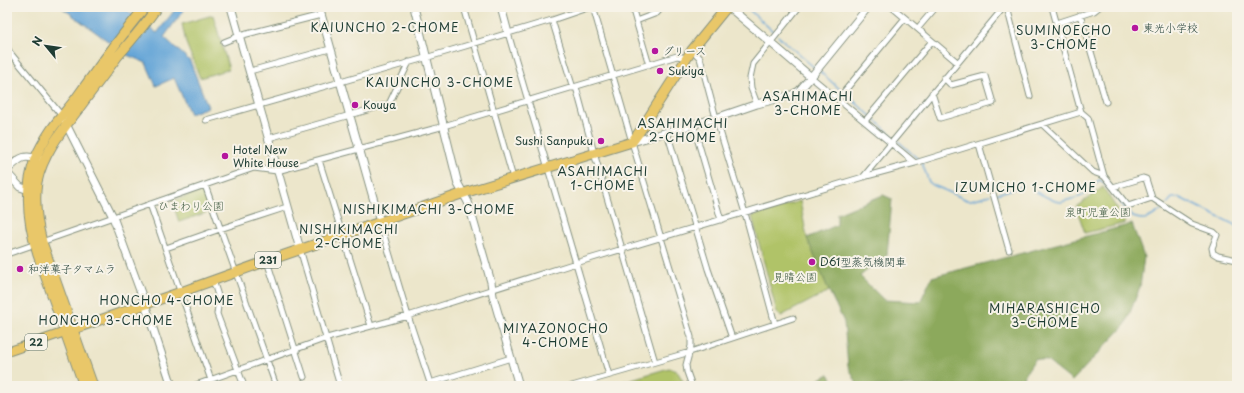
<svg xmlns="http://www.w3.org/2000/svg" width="1244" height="393" font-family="'Playpen Sans','Klee One',sans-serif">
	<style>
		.green { fill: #b0c367; stroke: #68804e }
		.forest { fill: #8ca95c; stroke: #567348 }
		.water { fill: #64a4d7; stroke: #427086 }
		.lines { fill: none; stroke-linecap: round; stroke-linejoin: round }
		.stream { stroke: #64a4d7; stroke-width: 1.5 }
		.minor-casing { stroke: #869280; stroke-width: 7 }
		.tertiary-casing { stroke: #869280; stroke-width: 9 }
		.primary-casing { stroke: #869280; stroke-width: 10 }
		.trunk-casing { stroke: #869280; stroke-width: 11 }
		.minor { stroke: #fff; stroke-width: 5 }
		.tertiary { stroke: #fff; stroke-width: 7 }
		.primary { stroke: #e9c769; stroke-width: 8 }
		.trunk { stroke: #e9c769; stroke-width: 9 }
		.poi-dot { fill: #b5179e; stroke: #f7f3e8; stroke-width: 1.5 }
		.labels { text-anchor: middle; stroke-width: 4; stroke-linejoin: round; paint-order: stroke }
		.shield { fill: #f7f3e8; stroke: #60746a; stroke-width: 1 }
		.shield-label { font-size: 10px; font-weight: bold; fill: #1f3d34 }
		.poi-label { font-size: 11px; fill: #1f3d34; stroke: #f7f3e8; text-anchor: start }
		.park-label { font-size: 11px; fill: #3c583e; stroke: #f7f3e8 }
		.neighbourhood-label { font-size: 12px; letter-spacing: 1px; fill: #1f3d34; stroke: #f7f3e8 }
	</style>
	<rect width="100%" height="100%" fill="#f7f3e8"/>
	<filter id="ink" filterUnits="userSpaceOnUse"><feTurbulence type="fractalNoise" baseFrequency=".025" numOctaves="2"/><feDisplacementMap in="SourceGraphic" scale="8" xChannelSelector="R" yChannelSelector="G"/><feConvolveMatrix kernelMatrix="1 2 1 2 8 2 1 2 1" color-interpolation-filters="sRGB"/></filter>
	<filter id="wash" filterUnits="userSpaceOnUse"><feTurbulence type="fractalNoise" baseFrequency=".012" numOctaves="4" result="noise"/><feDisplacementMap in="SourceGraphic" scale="16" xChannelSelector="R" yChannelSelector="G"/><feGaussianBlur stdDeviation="0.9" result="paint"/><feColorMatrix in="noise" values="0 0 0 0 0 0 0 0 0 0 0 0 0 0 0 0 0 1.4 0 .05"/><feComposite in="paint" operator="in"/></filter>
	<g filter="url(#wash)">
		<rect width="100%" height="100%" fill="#ece6cb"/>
		<path class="green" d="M213 15 229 69 200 78 186 43 182 24Z
			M1103 187 1126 223 1085 233 1076 207Z
			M204 190 211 211 179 222 172 201Z
			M800 201 807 238 829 291 781 316 777 313 752 216Z
			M669 368 677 371 686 386H608Z"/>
		<path class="forest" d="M883 195 892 199 887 255 860 276 884 300 920 302 932 277 1132 224 1144 257 1140 287 1125 325 1072 381 1047 361 1035 359 1025 374 1023 386H858L848 366 844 322 829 291 807 238 837 225V214Z
			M829 374 836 386H818L816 381Z"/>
		<path class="water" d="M61 7H123L157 33 177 7H186L164 37 190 61 208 107 190 114 174 78 156 86 146 63 127 55Z"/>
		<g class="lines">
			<path class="stream" d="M746 7 775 33
				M778 36 816 69
				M819 71 842 91
				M845 93 894 137
				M897 140 919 160
				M922 163 929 182 933 185 967 200H971L990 195
				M1036 192 1055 201 1061 202 1082 196 1099 180 1102 181 1133 217C1146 222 1151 217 1161 210
				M996 194 1023 186
				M1167 204 1172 198H1180L1237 226"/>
		</g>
	</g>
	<g filter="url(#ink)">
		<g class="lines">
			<g class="minor-casing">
				<path id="minor" d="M464 7 513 178
					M593 7 632 142 691 337V346L686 365 687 372 692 386
					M632 7 649 65
					M892 7 957 62
					M1007 7 1030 96
					M1052 7 1081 112 1088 118 1104 176
					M1080 15 1106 102
					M552 20 573 88
					M636 21 657 13 662 7
					M1057 23 1094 11 1099 7
					M918 28 936 7
					M508 33 609 375
					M224 42 239 36 321 15
					M7 49 62 116
					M692 50 700 58 716 118 745 213 775 324
					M250 71 330 49
					M811 77 915 163
					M576 87 594 153 655 362
					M932 93 940 118 993 103 985 76 951 85 944 78
					M838 99 905 18
					M757 104 751 88 750 78 753 64 799 7
					M206 120 432 56 552 20 590 7
					M865 121 932 41
					M693 124 721 220
					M1043 125 1093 172 1104 176 1128 206 1152 198 1192 224 1214 232 1217 235 1212 248 1213 253 1218 256 1237 260
					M667 132 708 269 732 338
					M269 138 389 104 409 62
					M979 144 1009 250
					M319 160 371 326
					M864 176 1004 7
					M205 185 276 386
					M1113 187 1143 178 1146 179 1152 198
					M150 204 213 386
					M380 222 408 316 431 386
					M166 248 220 229 287 207
					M300 249 340 386
					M7 254 254 168 277 171 437 128 677 56 687 58
					M267 261 304 377
					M213 280 219 299 217 314 244 386
					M430 383 511 358
					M193 386 327 338 408 316 576 263 863 177 915 163 1081 112
					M572 386 690 352 793 318"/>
			</g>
			<g class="tertiary-casing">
				<path id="tertiary" d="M231 7 300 249
					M319 7 380 222
					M414 7 458 184 468 202 491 282 493 296 519 386
					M501 7 508 33
					M729 7 811 77
					M7 52 8 51
					M65 122 113 217 145 304 172 386
					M632 142 716 118 757 104 792 95 799 91 811 77 868 7
					M7 170C23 155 23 155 44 160
					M7 173 20 187 29 190"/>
			</g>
			<g class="primary-casing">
				<path id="primary" d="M7 352 65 332"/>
			</g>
			<g class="trunk-casing">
				<path id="trunk" d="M65 332 181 292 267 261 464 193 632 142 640 131 692 50 727 7
					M84 386 38 255C28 224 24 190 35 159 39 149 45 139 51 130 59 118 69 108 77 97 99 66 121 36 145 7
					M93 386 42 242C37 223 34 202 37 182 43 154 60 133 77 111 90 93 104 75 117 57 131 41 145 25 157 7"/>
			</g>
			<use href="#minor" class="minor"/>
			<use href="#tertiary" class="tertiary"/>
			<use href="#primary" class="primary"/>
			<use href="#trunk" class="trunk"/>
		</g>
	</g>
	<g class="poi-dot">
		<circle cx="1135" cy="28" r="4"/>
		<circle cx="655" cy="51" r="4"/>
		<circle cx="660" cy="71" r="4"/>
		<circle cx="355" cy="105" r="4"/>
		<circle cx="601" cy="141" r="4"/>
		<circle cx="225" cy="156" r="4"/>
		<circle cx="812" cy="262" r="4"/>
		<circle cx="20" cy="269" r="4"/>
	</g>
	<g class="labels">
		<g class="shield">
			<rect x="255" y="252" width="26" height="16" rx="3"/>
			<rect x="25" y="334" width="22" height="16" rx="3"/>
		</g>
		<g class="shield-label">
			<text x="268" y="264">231</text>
			<text x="36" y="346">22</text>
		</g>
		<g class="poi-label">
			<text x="1143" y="32">東光小学校</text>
			<text x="663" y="55">グリース</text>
			<text x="668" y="75">Sukiya</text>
			<text x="363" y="109">Kouya</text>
			<text x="593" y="145" text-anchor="end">Sushi Sanpuku</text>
			<text x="233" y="154">Hotel New<tspan x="233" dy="13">White House</tspan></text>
			<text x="820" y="266">D61型蒸気機関車</text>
			<text x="28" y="273">和洋菓子タマムラ</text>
		</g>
		<g class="park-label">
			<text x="191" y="210">ひまわり公園</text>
			<text x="1098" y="216">泉町児童公園</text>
			<text x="795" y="281">見晴公園</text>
		</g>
		<g class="neighbourhood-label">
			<text x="385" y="32">KAIUNCHO 2-CHOME</text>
			<text x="1064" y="35">SUMINOECHO<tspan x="1064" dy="14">3-CHOME</tspan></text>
			<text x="440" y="87">KAIUNCHO 3-CHOME</text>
			<text x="808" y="101">ASAHIMACHI<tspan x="808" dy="14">3-CHOME</tspan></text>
			<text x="683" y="128">ASAHIMACHI<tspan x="683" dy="14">2-CHOME</tspan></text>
			<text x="603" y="176">ASAHIMACHI<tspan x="603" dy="14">1-CHOME</tspan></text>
			<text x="1026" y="192">IZUMICHO 1-CHOME</text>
			<text x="429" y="214">NISHIKIMACHI 3-CHOME</text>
			<text x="349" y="234">NISHIKIMACHI<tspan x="349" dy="14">2-CHOME</tspan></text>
			<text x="167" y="305">HONCHO 4-CHOME</text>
			<text x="1045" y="313">MIHARASHICHO<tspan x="1045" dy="14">3-CHOME</tspan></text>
			<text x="106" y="325">HONCHO 3-CHOME</text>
			<text x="556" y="333">MIYAZONOCHO<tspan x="556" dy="14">4-CHOME</tspan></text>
		</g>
	</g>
	<rect width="1244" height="393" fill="none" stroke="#f7f3e8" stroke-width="24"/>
	<g transform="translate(46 46) rotate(299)" stroke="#f7f3e8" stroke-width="3" paint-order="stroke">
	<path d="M0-3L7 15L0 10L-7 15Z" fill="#1f3d34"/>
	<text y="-6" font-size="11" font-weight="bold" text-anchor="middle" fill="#1f3d34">N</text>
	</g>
</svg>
